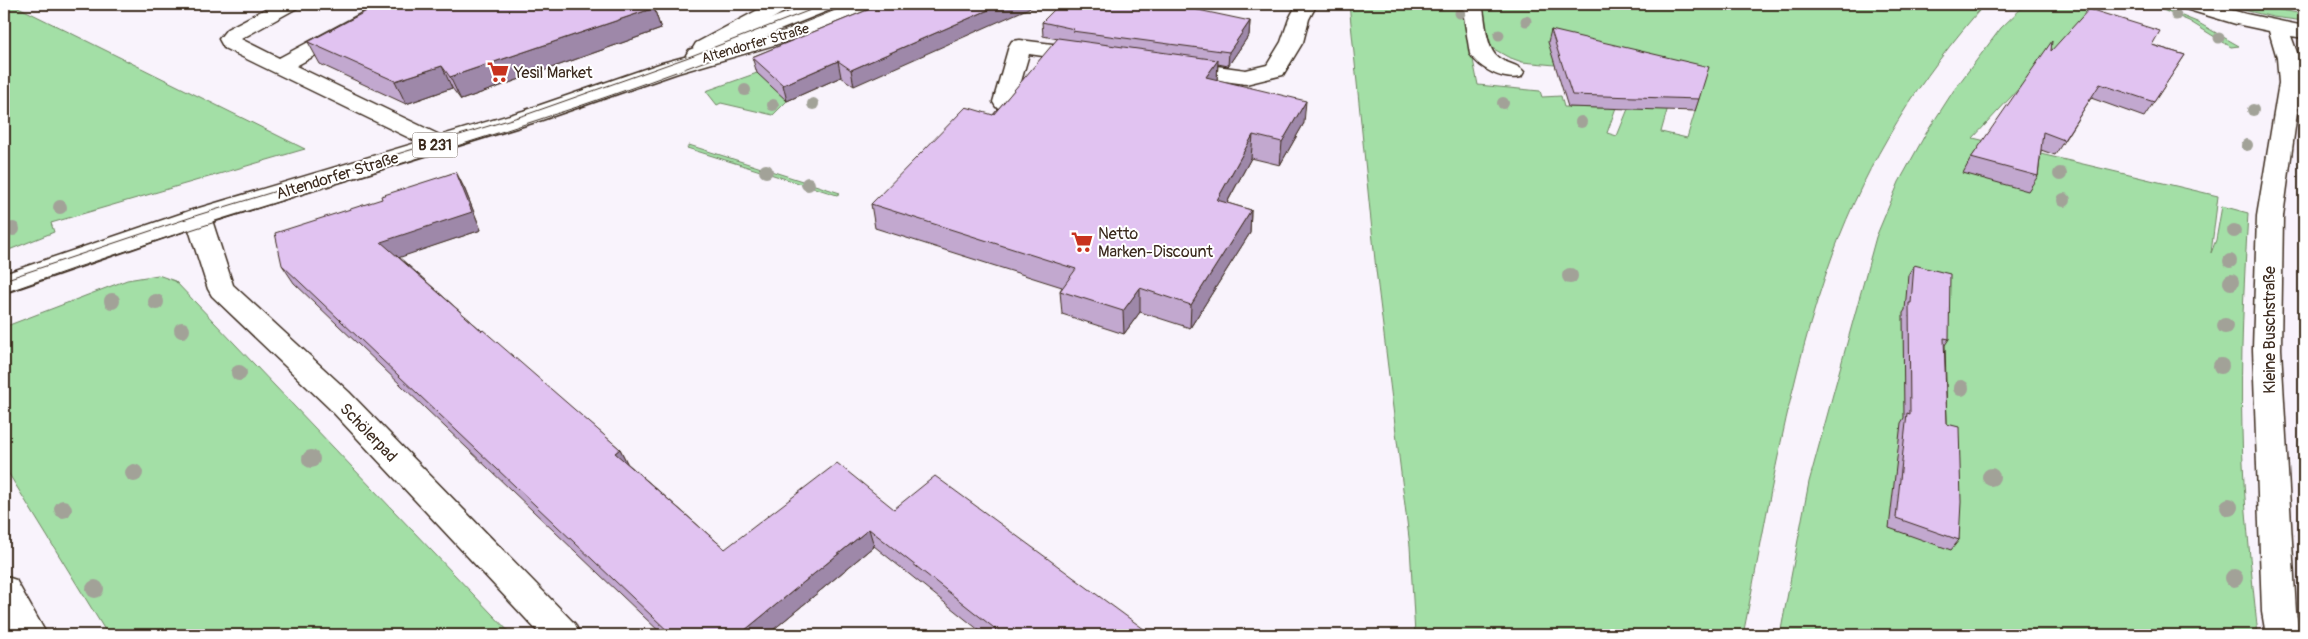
<svg xmlns="http://www.w3.org/2000/svg" width="2308" height="639" font-family="Pangolin,sans-serif">
	<style>
		.green { fill: #a3dfa6; stroke: #6f8462; fill-rule: evenodd }
		.lines { fill: none; stroke-linecap: round; stroke-linejoin: round }
		.minor-casing { stroke: #3b2a1e; stroke-width: 3 }
		.major-casing { stroke: #3b2a1e; stroke-width: 3 }
		.minor { fill: #fff; fill-rule: evenodd }
		.major { fill: #fff; fill-rule: evenodd }
		.tram { stroke: #3b2a1e; stroke-width: 1 }
		.tree { fill: #a2a298 }
		.wall { fill: #c2a8cf; stroke: #3b2a1e }
		.shaded-wall { fill: #9e88a9; stroke: #3b2a1e }
		.building { fill: #e1c3f1; stroke: #3b2a1e }
		.labels { text-anchor: middle; stroke-width: 4; stroke-linejoin: round; paint-order: stroke }
		.far-street-label { font-size: 14px; fill: #3b2a1e; stroke: #fff }
		.shield { fill: #fff; stroke: #766a62; stroke-width: 1 }
		.shield-label { font-size: 15px; font-weight: bold; fill: #3b2a1e }
		.poi-label { font-size: 16px; fill: #3b2a1e; stroke: #fff; text-anchor: start }
		.street-label { font-size: 16px; fill: #3b2a1e; stroke: #fff }
	</style>
	<rect width="100%" height="100%" fill="#f9f3fc"/>
	<filter id="ink" filterUnits="userSpaceOnUse"><feTurbulence type="fractalNoise" baseFrequency=".02" numOctaves="2"/><feDisplacementMap in="SourceGraphic" scale="10" xChannelSelector="R" yChannelSelector="G"/><feConvolveMatrix kernelMatrix="1 2 1 2 8 2 1 2 1" color-interpolation-filters="sRGB"/></filter>
	<g filter="url(#ink)">
		<path class="green" d="M4 4H12L305 149 51 223 54 232 4 252Z
			M1349 4H1985C1920 77 1867 161 1833 254 1788 377 1769 507 1743 635H1415L1410 546 1376 270ZM1465 19 1485 24 1492 48 1508 57 1522 62 1555 65 1700 95 1687 138 1661 132 1668 107 1632 99 1617 136 1607 133 1619 99 1605 108 1564 107 1561 96 1542 97 1540 91 1478 85Z
			M2026 4H2097L1973 138 2218 196 2211 253 2216 240 2222 206 2248 213C2244 285 2240 357 2242 430 2243 499 2251 567 2258 635H1780L1809 482 1876 237 1899 182 1925 135 1954 90 2001 28Z
			M2219 4H2245L2304 14V21L2273 17Z
			M2160 7 2197 22 2239 46 2231 47 2189 21 2158 8Z
			M757 73 789 99 773 115 721 103 717 105 706 91Z
			M689 145 840 193 837 195 687 148Z
			M158 275 175 281 512 635H108L4 466V327L127 280Z"/>
		<g class="lines">
			<g class="minor-casing">
				<path id="minor" d="M275 4H300L297 8 241 39 279 58 379 4H404L401 8 296 66 448 139 452 144 448 149 440 151 432 149 224 48 219 39 227 29Z
					M810 4H838L835 8 705 60 697 62 689 60 686 55 689 50Z
					M1297 4H1317L1309 19 1303 42 1283 75 1246 84 1180 75 1172 73 1169 68 1172 63 1180 61 1246 70 1267 65 1281 42 1289 19Z
					M1462 4H1482C1486 20 1485 50 1500 59 1508 64 1518 64 1524 72L1521 77C1503 81 1480 69 1470 54Z
					M2179 4H2210L2246 14 2304 26V38L2291 36 2299 58 2301 83 2283 216 2281 349 2296 612 2300 635H2266L2262 612 2253 349 2257 216 2279 83 2277 58 2269 31 2236 24 2182 8Z
					M1020 40 1085 48 1093 50 1096 55 1093 60 1085 62 1029 54 1015 102 1012 107 1004 109 996 107 993 102 1009 46 1012 41Z
					M198 209 207 211 211 217 233 285 349 392 575 624 580 635H541L329 408 212 296 208 289 185 217 189 211Z
					M4 576 16 580 47 635H12L4 621Z"/>
			</g>
			<g class="major-casing">
				<path id="major" d="M769 4H794L791 8 722 47 784 30 849 4H877L874 8 798 38 678 73 539 121 207 223 4 293V274L189 211 523 111 662 63 699 53 693 48 696 43Z"/>
			</g>
			<use href="#minor" class="minor"/>
			<use href="#major" class="major"/>
			<path class="tram" d="M4 280 198 215 528 114 686 58 826 4
				M4 293C193 225 386 171 577 107 669 76 760 41 850 4"/>
		</g>
		<g class="tree">
			<circle cx="1460" cy="13" r="5.5"/>
			<circle cx="2176" cy="15" r="5.5"/>
			<circle cx="1526" cy="21" r="5.5"/>
			<circle cx="1499" cy="35" r="5.5"/>
			<circle cx="2219" cy="38" r="5.5"/>
			<circle cx="745" cy="90" r="6"/>
			<circle cx="1503" cy="103" r="6"/>
			<circle cx="813" cy="104" r="6"/>
			<circle cx="773" cy="105" r="6"/>
			<circle cx="2253" cy="110" r="6"/>
			<circle cx="1581" cy="122" r="6"/>
			<circle cx="2247" cy="145" r="6"/>
			<circle cx="766" cy="171" r="7"/>
			<circle cx="2060" cy="174" r="7"/>
			<circle cx="808" cy="184" r="7"/>
			<circle cx="2064" cy="200" r="7"/>
			<circle cx="60" cy="207" r="7"/>
			<circle cx="13" cy="229" r="7"/>
			<circle cx="2234" cy="231" r="7"/>
			<circle cx="2230" cy="261" r="7"/>
			<circle cx="1570" cy="276" r="8"/>
			<circle cx="2231" cy="282" r="8"/>
			<circle cx="112" cy="301" r="8"/>
			<circle cx="156" cy="302" r="8"/>
			<circle cx="2225" cy="326" r="8"/>
			<circle cx="182" cy="330" r="8"/>
			<circle cx="2221" cy="366" r="8"/>
			<circle cx="239" cy="373" r="8"/>
			<circle cx="1961" cy="388" r="8"/>
			<circle cx="311" cy="459" r="9"/>
			<circle cx="134" cy="473" r="9"/>
			<circle cx="1991" cy="477" r="9"/>
			<circle cx="2229" cy="507" r="9"/>
			<circle cx="63" cy="509" r="9"/>
			<circle cx="2234" cy="578" r="9"/>
			<circle cx="95" cy="589" r="9"/>
		</g>
		<path class="wall" d="M882 4 854 86 841 77 787 101 757 73 752 57Z
			M654 8 661 29 461 100 452 88 406 104 320 64 308 42Z
			M1250 21 1249 35 1228 66 1218 64 1217 80 1304 123 1280 165 1251 158 1227 203 1251 210 1250 233 1190 328 1140 312 1124 334 1062 314 1060 291 1062 287 875 228 871 204 993 115 1058 39 1043 36 1042 22Z
			M1551 30 1699 99 1695 111 1568 107 1548 42Z
			M2152 45 2185 55 2144 117 2091 98 2055 155 2041 150 2038 176 2028 191 1963 173 1971 158 2051 51Z
			M456 172 465 190 481 230 399 257 482 331 620 449 627 463 725 549 894 509 1152 635H985L874 546 767 635H663L294 283 282 265 382 199Z
			M1914 265 1949 339 1945 345 1947 424 1959 540 1951 550 1889 528 1901 423 1904 418 1903 313 1905 310 1908 275Z"/>
		<path class="shaded-wall" d="M1002 4H1038L854 86 851 70Z
			M654 8 661 29 461 100 450 77Z
			M1250 21 1249 35 1228 66 1229 52Z
			M1218 60 1217 82 1206 77Z
			M838 61 841 77 787 101 783 85Z
			M442 66 452 88 406 104 395 81Z
			M1306 101 1304 123 1280 165 1282 142Z
			M1253 135 1251 158 1216 223 1217 200Z
			M456 172 465 190 481 230 392 260 381 242Z
			M1251 210 1250 233 1190 328 1191 305Z
			M1140 288V312L1124 334 1123 311Z
			M620 449 629 467 615 453Z
			M869 529 874 546 767 635H739Z"/>
		<path class="building" d="M380 4H643L654 8 450 77 442 66 395 81 308 42Z
			M882 4H1002L851 70 838 61 783 85 752 57Z
			M1060 4H1170L1250 21 1229 52 1072 31 1074 29 1042 22Z
			M2089 9 2160 31 2152 45 2185 55 2154 102 2100 84 2064 140 2043 132 2038 176 1971 158 2052 41 2051 51Z
			M1551 30 1709 67 1699 99 1572 95Z
			M1058 38 1218 60 1206 77 1306 101 1282 142 1253 135 1217 200 1251 210 1191 305 1140 288 1123 311 1060 291 1076 269 871 204 966 107 993 115Z
			M456 172 472 212 381 242 482 331 483 330 620 449 615 453 725 549 837 463 894 509 935 476 1152 635H1003L869 529 739 635H672L282 265 275 233 382 199 381 196Z
			M1914 265 1950 274 1949 339 1944 338 1947 424 1959 427 1961 502 1959 540 1896 518 1907 413 1910 414 1909 303H1911Z"/>
	</g>
	<defs>
		<g id="supermarket-bare" transform="scale(1.725)"><path d="M-6-5.5h2.5l.6 2H6L4.5 2H-2.5L-4.4-4H-6ZM-1.5 3.2a1.3 1.3 0 1 0 .1 0ZM3 3.2a1.3 1.3 0 1 0 .1 0Z" fill="#c8321e" stroke="#fff" stroke-width="2.5" paint-order="stroke"/></g>
	</defs>
	<g fill-rule="evenodd">
		<use href="#supermarket-bare" x="498" y="72"/>
		<use href="#supermarket-bare" x="1082" y="242"/>
	</g>
	<g class="labels">
		<g class="far-street-label">
			<text transform="translate(755 43) rotate(-16)" y="5">Altendorfer Straße</text>
		</g>
		<rect class="shield" x="412.5" y="132.5" width="45" height="25" rx="4"/>
		<g class="shield-label">
			<text x="435" y="150">B 231</text>
		</g>
		<g class="poi-label">
			<text x="514" y="78">Yesil Market</text>
			<text x="1098" y="239">Netto<tspan x="1098" dy="18">Marken-Discount</tspan></text>
		</g>
		<g class="street-label">
			<text transform="translate(337 175) rotate(-17)" y="6">Altendorfer Straße</text>
			<text transform="translate(2269 330) rotate(-90)" y="6">Kleine Buschstraße</text>
			<text transform="translate(369 432) rotate(46)" y="6">Schölerpad</text>
		</g>
	</g>
	<rect width="2308" height="639" fill="none" stroke="#fff" stroke-width="20"/>
	<rect x="10" y="10" width="2288" height="619" fill="none" stroke="#3b2a1e" stroke-width="2" filter="url(#ink)"/>
</svg>
